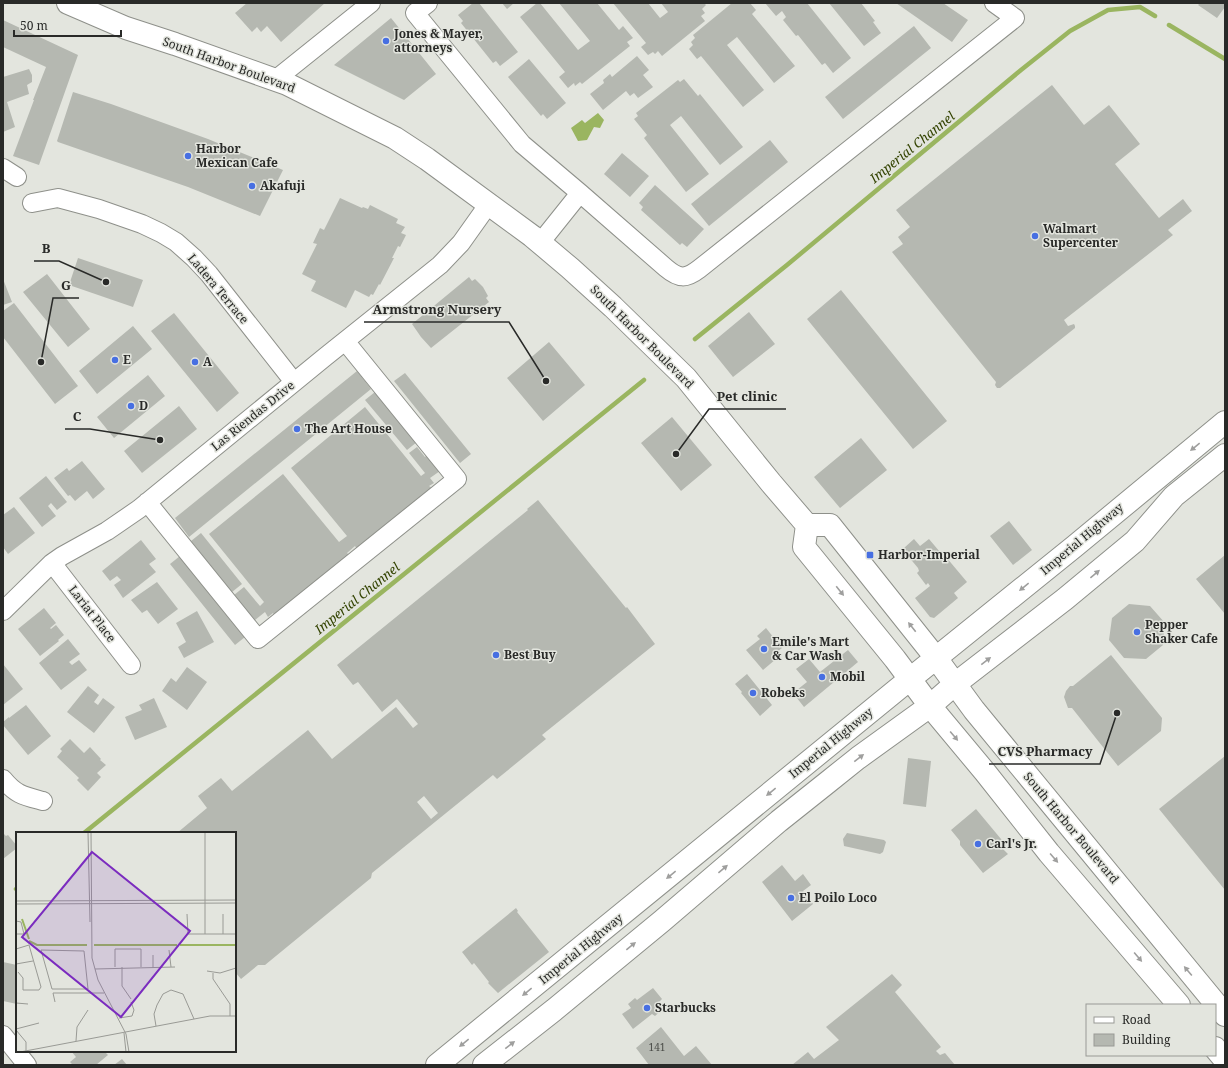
<svg xmlns="http://www.w3.org/2000/svg" width="1228" height="1068" font-family="'Noto Serif',serif">
	<style>
		.water { fill: #9ab560 }
		.lines { fill: none; stroke-linecap: round; stroke-linejoin: round }
		.stream { stroke: #9ab560; stroke-width: 4.5 }
		.building { fill: #b5b8b1; fill-rule: evenodd }
		.minor-casing { stroke: #8e908a; stroke-width: 20 }
		.major-casing { stroke: #8e908a; stroke-width: 24 }
		.minor { stroke: #fff; stroke-width: 18 }
		.major { stroke: #fff; stroke-width: 22 }
		.oneway { fill: #9f9f9e }
		.poi-dot { fill: #476fe2; stroke: #e3e5de; stroke-width: 1.5 }
		.labels { text-anchor: middle; stroke-width: 3; stroke-linejoin: round; paint-order: stroke }
		.number-label { font-size: 10px; fill: #4c4e4a }
		.poi-label { font-size: 12px; font-weight: bold; fill: #292a28; stroke: #e3e5de; text-anchor: start }
		.street-label { font-size: 12px; fill: #292a28; stroke: #e3e5de }
		.water-label { font-size: 13px; font-style: italic; fill: #334301; stroke: #e3e5de }
		.inset-river { fill: none; stroke: #9ab560; stroke-width: 2 }
		.inset-road { fill: none; stroke: #999a95; stroke-width: 1 }
		.view { fill: #7b2cbf; fill-opacity: 0.15; stroke: #7b2cbf; stroke-width: 2 }
		.inset-edge { fill: none; stroke: #292a28; stroke-width: 2 }
		.leader { fill: none; stroke: #292a28; stroke-width: 1.5 }
		.callout-dot { fill: #292a28; stroke: #e3e5de; stroke-width: 1.5 }
		.callout-label { font-size: 13px; text-anchor: middle; font-weight: bold; fill: #292a28; stroke: #e3e5de; stroke-width: 3; stroke-linejoin: round; paint-order: stroke }
	</style>
	<rect width="100%" height="100%" fill="#e3e5de"/>
	<path class="water" d="M598 113 604 120 600 128 594 127 587 140 578 141 571 128 582 120 585 123Z"/>
	<g class="lines">
		<path class="stream" d="M1169 25 1225 59
			M695 339 787 265 1021 70 1070 31 1108 10 1140 7 1155 16
			M84 833 644 380
			M16 889 17 888"/>
	</g>
	<path class="building" d="M247 3H325L281 42 267 26 261 32 257 27 252 32 235 13Z
		M473 3H479L518 52 500 66 496 61 493 63 461 23 463 21 458 15Z
		M502 3H514L507 9Z
		M537 3H540L578 50 590 41 559 3H597L619 30 623 26 633 38 627 42 630 46 582 84 580 82 575 86 574 83 568 88 559 77 565 72 520 17Z
		M613 3H648L660 18 668 12 661 3H704L706 5 702 9 705 13 701 16 705 21 662 56 658 51 655 54 653 52 648 55 641 47 646 43Z
		M732 3H745L746 4 750 3 756 10 752 14 795 66 774 83 737 37 727 45 764 90 743 107 701 56 697 59 689 49 693 45 691 42 695 38 693 35Z
		M765 3H807L851 58 833 73 825 63 822 65 798 35 796 36 783 20 786 17 782 11 776 16Z
		M829 3H861L875 21 873 22 881 33 864 46Z
		M896 3H943L968 20 952 42Z
		M1200 3H1225V7L1217 18 1198 5Z
		M391 18 436 74 404 100 334 65Z
		M3 20 78 55 39 165 13 156 34 100H33L46 67 3 47Z
		M914 26 931 48 843 119 825 97Z
		M637 56 649 70 643 75 653 87 638 98 634 93 630 96 626 91 603 110 590 94 604 83 603 80 610 74 612 77Z
		M529 59 566 103 547 119 543 114 541 116 508 77Z
		M29 69 32 75V82L27 85 29 94 7 102 15 127 3 132V77Z
		M684 79 698 96 700 94 743 147 720 165 681 116 670 125 709 174 686 192 644 138 647 135 634 119 638 116 636 113 678 80 680 82Z
		M1052 85 1084 125 1109 105 1140 144 1115 164 1159 218 1183 199 1192 211 1168 230 1173 235 1064 320 1068 326 1074 324 1075 326V328L1000 388H997L995 385 996 382 892 252 903 244 898 237 910 227 896 210Z
		M73 92 111 104 208 139 283 170 260 216 188 187 58 142 57 141Z
		M770 140 788 162 709 226 691 204Z
		M622 153 649 176 630 197 604 174Z
		M655 185 704 229 687 247 682 243 680 245 641 210 643 207 639 203Z
		M340 198 362 208 363 207 368 209 370 205 398 219 396 223 405 227 401 233 406 235 400 247 398 246 392 258H394L380 285 379 284 373 295 371 294 369 297 355 290 346 308 311 291 316 281 302 274 317 244 313 243 320 228 324 230Z
		M78 258 143 280 133 307 69 285Z
		M47 274 90 329 68 347 23 292Z
		M469 277 472 281 475 279 483 287 488 296 486 298 489 302 431 348 421 337 412 324Z
		M3 279 12 302 3 305Z
		M841 290 947 421 913 449 807 319Z
		M14 303 78 386 55 404 3 337V311Z
		M749 312 775 344 733 377 708 346Z
		M174 313 239 393 217 412 151 331Z
		M133 326 152 349 97 394 79 371Z
		M549 342 585 385 543 421 507 378Z
		M357 371 371 389 189 537 175 518Z
		M405 373 471 454 460 463 394 381Z
		M148 375 165 396 114 438 97 417Z
		M375 392 417 442 407 450 365 400Z
		M179 406 197 429 142 473 124 451Z
		M365 407 421 476 425 473 409 453 417 447 425 457 427 455 440 471 430 478 434 483 429 486 432 488 357 549 355 546 347 553 349 555 274 615 273 613 268 617 265 612 255 620 234 595 244 587 260 606 264 602 209 534 283 474 339 542 347 536 291 468Z
		M672 417 712 465 681 491 641 443Z
		M861 438 887 470 840 508 814 477Z
		M82 461 105 489 93 499 87 491 75 501 70 495 68 496 54 478 67 468 69 471Z
		M46 476 67 502 57 510 51 503 48 506 56 516 42 527 19 498Z
		M538 500 626 608 627 607 655 644 542 735 546 739 497 779 493 775 372 873 371 878 265 965H258L241 979 235 972V833H177L207 808 198 796 221 778 232 791 308 730 332 759 396 707 413 728 418 724 397 699 382 712 358 682 353 685 337 665 528 510 527 509ZM424 796 438 813 431 819 417 802Z
		M14 507 35 533 8 554 3 547V515Z
		M1009 521 1032 550 1013 565 990 536Z
		M201 533 242 584 232 592 191 541Z
		M914 539 920 546 929 539 945 558 946 557 967 582 954 593 958 598 934 618 930 617 915 598 930 586 928 583 926 585 917 573 919 571 918 568 908 556 909 555 904 548Z
		M141 540 156 559 149 564 156 572 123 598 114 585 121 580 117 576 110 581 102 571Z
		M1225 555V614L1196 579Z
		M180 556 245 637 235 645 170 564Z
		M157 582 178 609 158 624 147 610 142 613 131 600Z
		M1129 604 1150 606 1165 623 1163 645 1146 659 1124 658 1109 640 1112 618Z
		M44 608 56 623 50 628 51 629 56 625 64 635 58 640 59 641 40 656 18 629Z
		M197 611 214 642 184 658 178 647 186 642 176 623Z
		M766 628 782 648 773 655 776 659 763 670 746 650 760 639 757 636Z
		M68 639 80 654 69 662 72 665 79 660 87 670 61 690 39 663Z
		M848 650 858 662 804 707 793 693 807 682 796 669 809 659 820 672Z
		M1111 655 1162 718 1161 731 1118 766 1072 708H1068L1064 697 1066 691 1070 686H1073Z
		M3 664 23 689 3 705Z
		M187 667 207 682 187 710 162 691 171 678 176 682Z
		M747 674 772 705 760 716 741 693 742 692 735 684Z
		M88 686 99 695 94 702 98 705 103 698 115 707 94 733 67 712Z
		M154 698 167 727 135 740 125 717 142 710 139 705Z
		M26 705 51 736 28 755 3 725V722L9 717V718Z
		M70 739 84 753 90 747 101 759 100 760 106 765 97 773 101 777 88 791 77 780 79 778 57 757 62 751 60 749Z
		M1225 756V890L1159 809Z
		M908 758 931 761 926 807 903 804Z
		M976 809 1006 845 1003 849 1008 854 983 873 960 845V841L951 830Z
		M3 833 6 836 8 835 17 846V848L3 859Z
		M847 833 884 840 886 842 883 852 880 854 844 846 843 839Z
		M782 865 795 881 803 874 811 885 803 891 813 904 792 921 762 882Z
		M516 908 518 911 517 912 549 952 498 993 488 983 489 982 474 963 472 965 462 952Z
		M3 962 17 965V1004L3 1001Z
		M892 974 902 985 895 992 941 1047 936 1051 940 1055 945 1053 955 1065H792L808 1052 814 1059 839 1040 826 1027Z
		M653 988 662 999 659 1002 664 1008 655 1016 652 1014 633 1029 622 1014 631 1008 628 1004 635 998 637 1000Z
		M661 1027 684 1056 696 1046 712 1065H649L636 1048Z
		M71 1051H104L108 1055 96 1065H73L70 1062 76 1057Z
		M122 1059 127 1065H114Z"/>
	<g class="lines">
		<g class="minor-casing">
			<path id="minor" d="M428 3 415 13 522 144 580 193 666 268C679 279 686 279 699 269L1015 18 994 3
				M275 80 371 3
				M3 168 17 177
				M32 203 58 198 99 209 142 224 161 233 176 242 194 258 209 274 294 382
				M540 243 580 193
				M147 502 258 639 457 479 345 341
				M52 563 131 665
				M3 611 52 563 62 556 107 531 139 509 325 357 440 265 461 243 488 205
				M3 779C16 795 24 796 43 801
				M3 1035 27 1065"/>
		</g>
		<g class="major-casing">
			<path id="major" d="M68 3 126 28 175 44 287 84 395 138 427 159 532 236 570 268 613 307 686 378 771 483 807 525 804 547 895 659 930 706 985 772 1049 853 1179 1005
				M807 525H830L936 658 974 710 1225 1015
				M1215 1048 1225 1060
				M437 1065 910 679 1075 546 1225 422
				M484 1065 554 1010 662 921 779 821 828 782 858 758 930 706 955 684 1065 599 1135 541 1174 496 1225 455"/>
		</g>
		<use href="#minor" class="minor"/>
		<use href="#major" class="major"/>
	</g>
	<defs><path id="oneway-solid" d="M-6-.8H1V-3.2L6.5 0L1 3.2V.8H-6Z"/></defs>
	<g class="oneway">
		<use href="#oneway-solid" transform="translate(1195 447) rotate(141)"/>
		<use href="#oneway-solid" transform="translate(1095 574) rotate(-40)"/>
		<use href="#oneway-solid" transform="translate(1024 587) rotate(141)"/>
		<use href="#oneway-solid" transform="translate(840 591) rotate(51)"/>
		<use href="#oneway-solid" transform="translate(912 627) rotate(-128)"/>
		<use href="#oneway-solid" transform="translate(986 661) rotate(-38)"/>
		<use href="#oneway-solid" transform="translate(954 736) rotate(50)"/>
		<use href="#oneway-solid" transform="translate(859 758) rotate(-38)"/>
		<use href="#oneway-solid" transform="translate(771 792) rotate(141)"/>
		<use href="#oneway-solid" transform="translate(1054 858) rotate(49)"/>
		<use href="#oneway-solid" transform="translate(723 869) rotate(-40)"/>
		<use href="#oneway-solid" transform="translate(671 875) rotate(141)"/>
		<use href="#oneway-solid" transform="translate(631 946) rotate(-39)"/>
		<use href="#oneway-solid" transform="translate(1138 957) rotate(50)"/>
		<use href="#oneway-solid" transform="translate(1188 971) rotate(-130)"/>
		<use href="#oneway-solid" transform="translate(527 992) rotate(141)"/>
		<use href="#oneway-solid" transform="translate(464 1043) rotate(141)"/>
		<use href="#oneway-solid" transform="translate(510 1045) rotate(-38)"/>
	</g>
	<g class="poi-dot">
		<circle cx="386" cy="41" r="4"/>
		<circle cx="188" cy="156" r="4"/>
		<circle cx="252" cy="186" r="4"/>
		<circle cx="1035" cy="236" r="4"/>
		<circle cx="115" cy="360" r="4"/>
		<circle cx="195" cy="362" r="4"/>
		<circle cx="131" cy="406" r="4"/>
		<circle cx="297" cy="429" r="4"/>
		<rect x="866" y="551" width="8" height="8" rx="2"/>
		<circle cx="1137" cy="632" r="4"/>
		<circle cx="764" cy="649" r="4"/>
		<circle cx="496" cy="655" r="4"/>
		<circle cx="822" cy="677" r="4"/>
		<circle cx="753" cy="693" r="4"/>
		<circle cx="978" cy="844" r="4"/>
		<circle cx="791" cy="898" r="4"/>
		<circle cx="647" cy="1008" r="4"/>
	</g>
	<g class="labels">
		<g class="number-label">
			<text x="657" y="1051">141</text>
		</g>
		<g class="poi-label">
			<text x="394" y="38">Jones &amp; Mayer,<tspan x="394" dy="14">attorneys</tspan></text>
			<text x="196" y="153">Harbor<tspan x="196" dy="14">Mexican Cafe</tspan></text>
			<text x="260" y="190">Akafuji</text>
			<text x="1043" y="233">Walmart<tspan x="1043" dy="14">Supercenter</tspan></text>
			<text x="123" y="364">E</text>
			<text x="203" y="366">A</text>
			<text x="139" y="410">D</text>
			<text x="305" y="433">The Art House</text>
			<text x="878" y="559">Harbor-Imperial</text>
			<text x="1145" y="629">Pepper<tspan x="1145" dy="14">Shaker Cafe</tspan></text>
			<text x="772" y="646">Emile's Mart<tspan x="772" dy="14">&amp; Car Wash</tspan></text>
			<text x="504" y="659">Best Buy</text>
			<text x="830" y="681">Mobil</text>
			<text x="761" y="697">Robeks</text>
			<text x="986" y="848">Carl's Jr.</text>
			<text x="799" y="902">El Poilo Loco</text>
			<text x="655" y="1012">Starbucks</text>
		</g>
		<g class="street-label">
			<text transform="translate(229 65) rotate(20)" y="4">South Harbor Boulevard</text>
			<text transform="translate(218 289) rotate(50)" y="4">Ladera Terrace</text>
			<text transform="translate(642 337) rotate(45)" y="4">South Harbor Boulevard</text>
			<text transform="translate(253 416) rotate(-39)" y="4">Las Riendas Drive</text>
			<text transform="translate(1082 539) rotate(-40)" y="4">Imperial Highway</text>
			<text transform="translate(92 614) rotate(52)" y="4">Lariat Place</text>
			<text transform="translate(831 743) rotate(-39)" y="4">Imperial Highway</text>
			<text transform="translate(1071 828) rotate(50)" y="4">South Harbor Boulevard</text>
			<text transform="translate(581 949) rotate(-39)" y="4">Imperial Highway</text>
		</g>
		<g class="water-label">
			<text transform="translate(912 147) rotate(-39)" y="5">Imperial Channel</text>
			<text transform="translate(357 598) rotate(-39)" y="5">Imperial Channel</text>
		</g>
	</g>
	<g transform="translate(16 832)">
		<rect width="220" height="220" fill="#e3e5de"/>
		<path class="inset-river" d="M6 87 13 107M13 109 21 113H71M78 113H161M164 113H220"/>
		<path class="inset-road" d="M72 0 74 90M75 0 76 126 82 148 110 202 113 220M189 0V102M0 69 220 68M0 72 220 71M171 82 172 102H220M207 82V102M0 89 5 90 8 102H0M0 117 13 113 25 155 23 158H7V146L2 140M25 118 68 119 72 157H36ZM153 118 155 135M0 132 17 129M99 135V117H125V135M106 135V154L115 167M137 136V123M79 137 159 135M191 139 204 141 220 136M197 141V147L214 172V184M39 170 37 161H88M0 171 12 172M103 186 116 184 118 178 115 170M140 194 138 182 141 173 147 162 155 158 167 162 178 187M0 197 23 191M0 198 10 210V219M108 201 110 220M60 209 61 195 72 178M4 220 194 184H220"/>
		<path class="view" d="M76 20 174 99 105 185 6 105Z"/>
		<rect width="220" height="220" class="inset-edge"/>
	</g>
	<path class="leader" d="M106 282L59 261H34M41 362L53 298H79M546 381L509 322H364M676 454L709 409H786M160 440L90 429H65M1117 713L1100 764H989"/>
	<g class="callout-dot">
		<circle cx="106" cy="282" r="4"/>
		<circle cx="41" cy="362" r="4"/>
		<circle cx="546" cy="381" r="4"/>
		<circle cx="676" cy="454" r="4"/>
		<circle cx="160" cy="440" r="4"/>
		<circle cx="1117" cy="713" r="4"/>
	</g>
	<g class="callout-label">
		<text x="46" y="253">B</text>
		<text x="66" y="290">G</text>
		<text x="437" y="314">Armstrong Nursery</text>
		<text x="747" y="401">Pet clinic</text>
		<text x="77" y="421">C</text>
		<text x="1045" y="756">CVS Pharmacy</text>
	</g>
	<rect width="1228" height="1068" fill="none" stroke="#292a28" stroke-width="8"/>
	<rect x="1086" y="1004" width="130" height="52" fill="#e3e5de" stroke="#999a95"/>
	<rect x="1094" y="1017" width="20" height="6" fill="#ffffff" stroke="#999a95"/>
	<text x="1122" y="1024" font-size="12" fill="#292a28">Road</text>
	<rect x="1094" y="1034" width="20" height="12" fill="#b5b8b1" stroke="#999a95"/>
	<text x="1122" y="1044" font-size="12" fill="#292a28">Building</text>
	<path d="M14 30v6h107v-6" fill="none" stroke="#292a28" stroke-width="2"/>
	<text x="20" y="30" font-size="12" fill="#292a28" stroke="#e3e5de" stroke-width="3" paint-order="stroke">50 m</text>
</svg>
